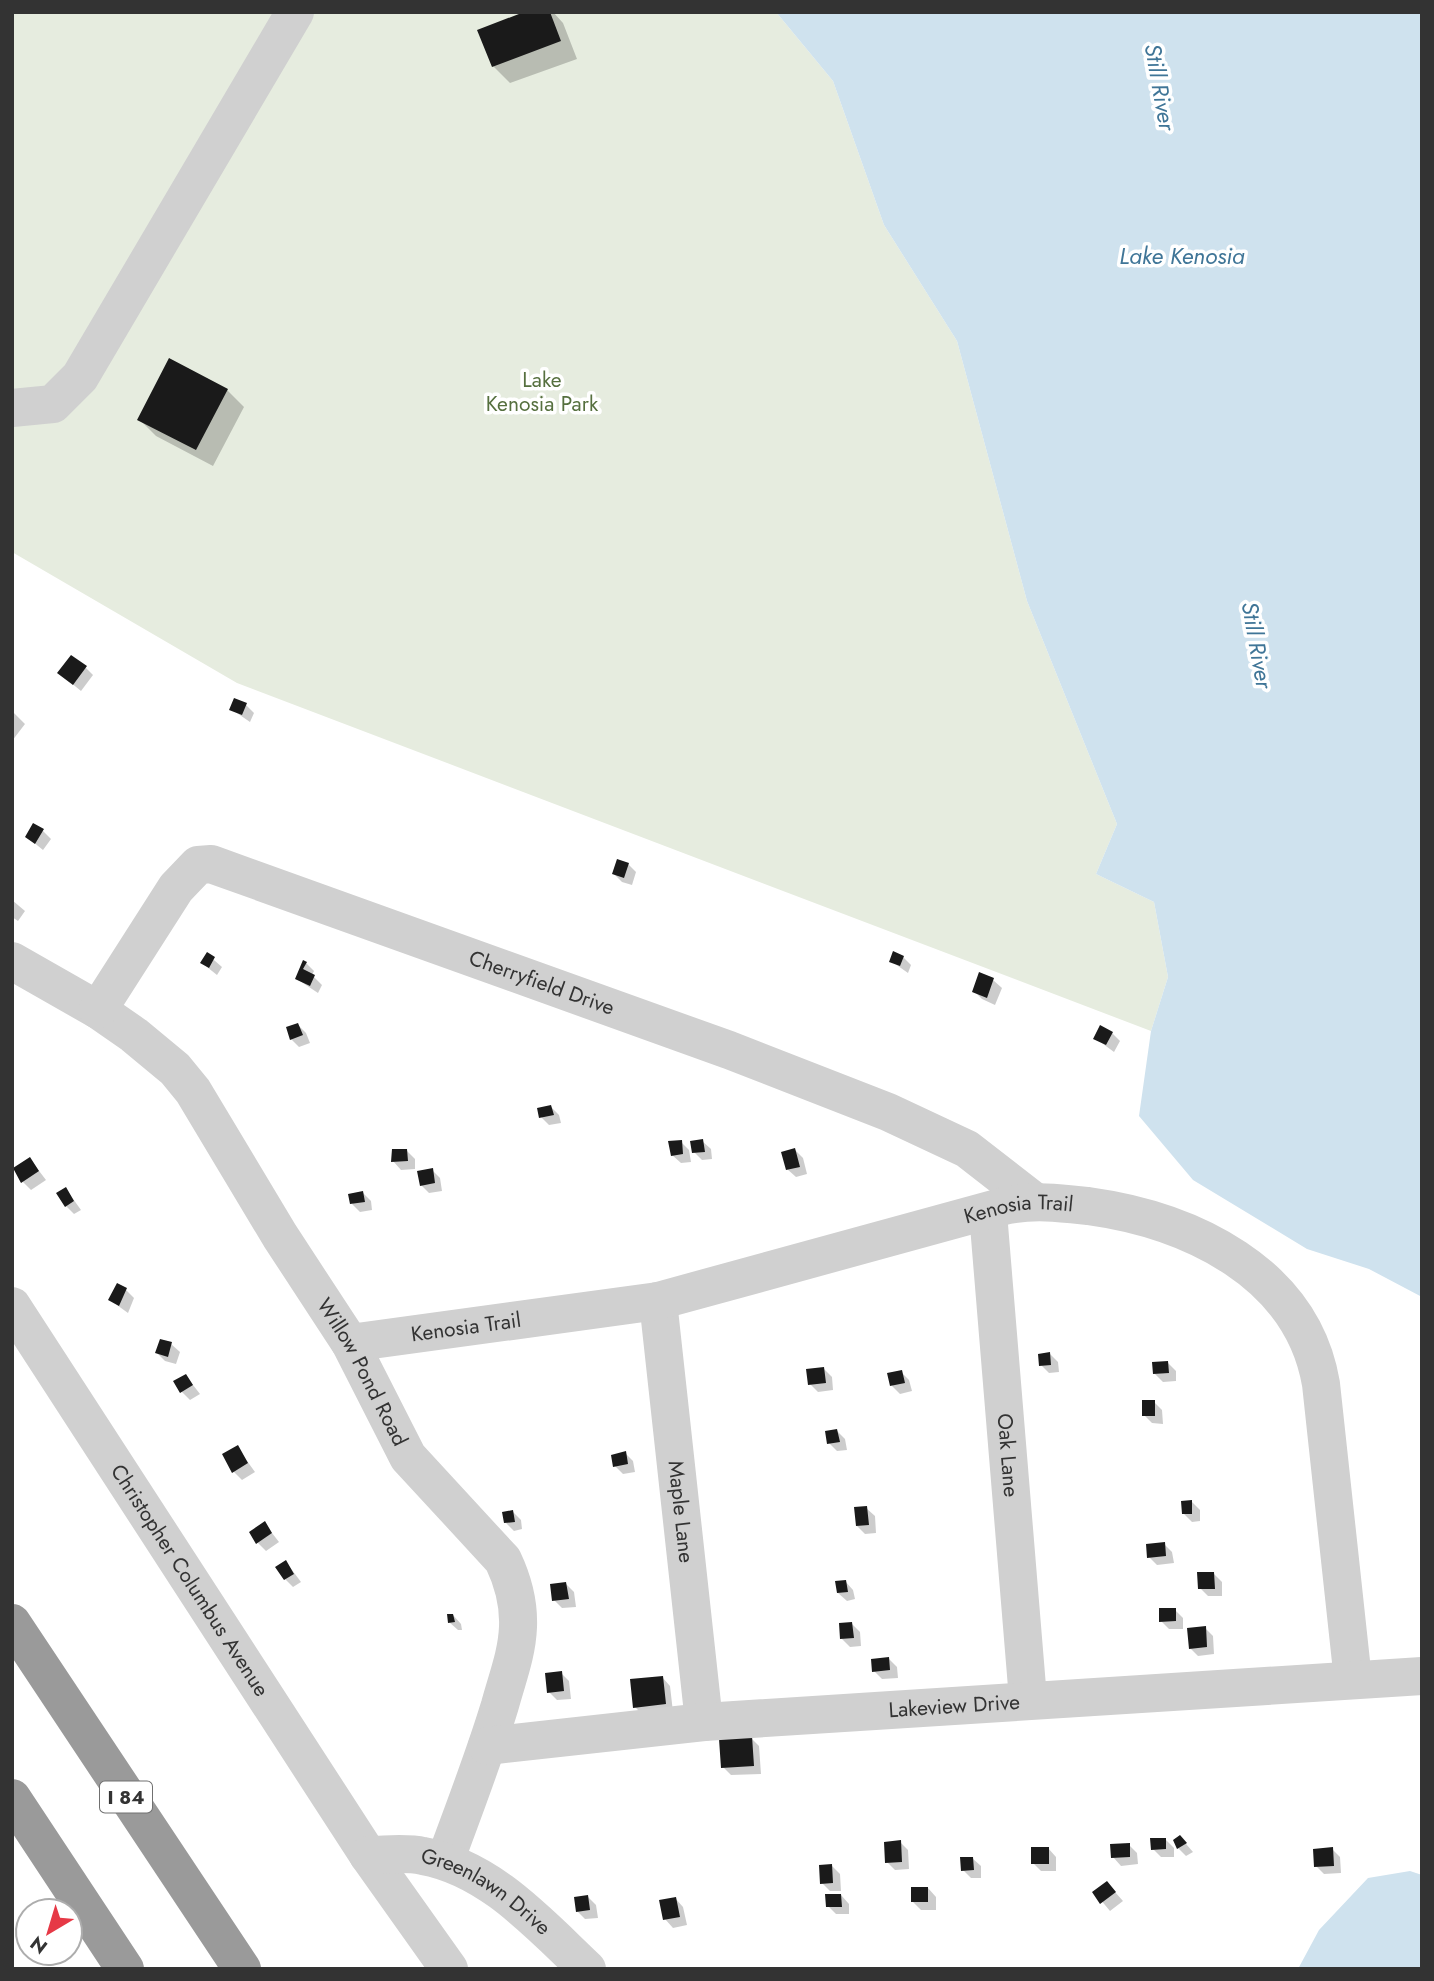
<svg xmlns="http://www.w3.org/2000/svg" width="1434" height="1981" font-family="Jost,sans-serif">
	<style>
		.green { fill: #e6ecdf }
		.water { fill: #cfe2ee }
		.shadow { fill: #0003 }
		.building { fill: #1a1a1a }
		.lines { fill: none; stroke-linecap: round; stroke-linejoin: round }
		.minor { stroke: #d0d0d0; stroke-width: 38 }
		.highway { stroke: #9a9a9a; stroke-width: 38 }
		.labels { text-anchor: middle; stroke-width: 7; stroke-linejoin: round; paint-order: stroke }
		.shield { fill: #fff; stroke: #707070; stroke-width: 2 }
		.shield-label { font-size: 19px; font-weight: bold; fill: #333 }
		.park-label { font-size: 21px; fill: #56703f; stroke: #fff }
		.street-label { font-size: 21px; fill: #333; stroke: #fff }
		.water-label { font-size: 23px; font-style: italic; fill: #3f7597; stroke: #fff }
	</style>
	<rect width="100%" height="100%" fill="#fff"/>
	<path class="green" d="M12 12H776L833 81 884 225 957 341 1027 601 1117 824 1096 874 1154 902 1168 977 1151 1031 237 683 12 552Z"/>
	<path class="water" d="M776 12H1422V1297L1369 1269 1307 1249 1193 1180 1139 1116 1151 1031 1168 977 1154 902 1096 874 1117 824 1027 601 957 341 884 225 833 81Z
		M1410 1871 1422 1875V1969H1298L1319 1930 1368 1878Z"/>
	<path class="shadow" d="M529 12H553L563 23 577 59 510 83 493 66Z
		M227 390 244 407 213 466 156 436 139 419Z
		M85 667 93 675 81 691 59 673Z
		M246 705 254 713 250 722 231 709Z
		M12 711 25 724 12 741Z
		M43 831 51 839 43 850 27 837Z
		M628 864 636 872 632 885 622 882 614 874Z
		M12 900 25 911 18 921 12 917Z
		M207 954 222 967 217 975 202 963Z
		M903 957 911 965 908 973 891 961Z
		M306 963 314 971 312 975 322 985 318 993 297 979Z
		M993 980 1002 988 995 1005 982 999 974 991Z
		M298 1025 306 1033 310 1043 299 1047 291 1039Z
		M1112 1033 1120 1041 1114 1052 1095 1038Z
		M551 1107 559 1115 561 1123 549 1125 541 1117Z
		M702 1141 711 1149 712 1159 702 1160 694 1152Z
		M681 1142 689 1150 691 1162 681 1163 672 1155Z
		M795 1150 803 1158 807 1174 796 1177 787 1169Z
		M407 1151 415 1159V1169L401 1170 393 1161Z
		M30 1159 46 1180 31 1190 23 1182Z
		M432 1170 440 1178 442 1191 429 1193 421 1185Z
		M66 1189 81 1210 74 1214 66 1206Z
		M363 1193 371 1201 372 1210 360 1212 352 1204Z
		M126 1290 134 1298 128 1313 110 1300Z
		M171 1344 180 1352 176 1364 165 1361 157 1353Z
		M1050 1354 1058 1362 1059 1372 1049 1373 1041 1365Z
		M1168 1363 1176 1371V1381L1163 1382 1154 1373Z
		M824 1369 832 1377 833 1390 818 1392 810 1384Z
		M901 1372 909 1380 912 1391 900 1394 892 1386Z
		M186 1376 200 1394 190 1400 182 1392Z
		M1154 1402 1162 1410 1163 1424 1152 1423 1144 1415Z
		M837 1431 845 1439 847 1450 837 1451 829 1443Z
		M237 1447 255 1472 242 1480 234 1472Z
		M625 1453 633 1461 635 1472 623 1474 615 1466Z
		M1192 1502 1200 1510V1521L1192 1522 1184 1514Z
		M866 1508 875 1516 876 1533 865 1534 857 1526Z
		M513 1512 521 1520 522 1529 514 1531 506 1523Z
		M265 1524 279 1542 266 1551 258 1543Z
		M1164 1544 1172 1552 1174 1563 1157 1565 1149 1557Z
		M286 1562 301 1582 293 1587 285 1579Z
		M1214 1574 1222 1582V1596H1208L1200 1588Z
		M845 1581 853 1590 855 1599 847 1601 838 1593Z
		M566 1584 574 1592 576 1607 562 1608 554 1600Z
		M1175 1610 1183 1618V1629H1169L1161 1621Z
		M453 1615 461 1624 462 1630H458L449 1622Z
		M852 1624 860 1632 861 1646 850 1647 842 1639Z
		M1205 1628 1213 1636 1214 1654 1198 1656 1190 1648Z
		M889 1659 897 1667 898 1678 882 1679 874 1671Z
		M561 1673 569 1681 571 1699 557 1700 549 1692Z
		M662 1677 670 1686 673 1712 643 1715 635 1707Z
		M751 1738 759 1746 761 1774 731 1775 723 1767Z
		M1180 1837 1193 1852 1186 1856 1178 1848Z
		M1166 1840 1174 1848V1857H1161L1153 1849Z
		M900 1842 908 1850 909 1869 895 1870 887 1862Z
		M1129 1845 1137 1853 1138 1864 1121 1866 1113 1857Z
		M1048 1848 1056 1857V1871H1041L1033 1863Z
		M1332 1849 1340 1857 1341 1873 1324 1874 1316 1866Z
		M972 1858 981 1866V1878H971L963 1870Z
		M832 1866 840 1874 841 1891H830L822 1883Z
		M1107 1883 1123 1901 1110 1911 1095 1893Z
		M928 1888 936 1897V1910H921L913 1902Z
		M841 1895 849 1904V1914H836L828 1906Z
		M588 1897 596 1905 598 1918 585 1919 577 1911Z
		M675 1898 683 1907 687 1925 673 1928 665 1919Z"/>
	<path class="building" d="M524 12H550L561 41 492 67 477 30Z
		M169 358 228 389 196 450 137 420Z
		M71 655 87 666 73 685 57 673Z
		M234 698 247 703 242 715 229 710Z
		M33 823 44 829 35 844 25 837Z
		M617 859 629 863 624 878 612 874Z
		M893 951 904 956 900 966 889 962Z
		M207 952 215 957 209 968 200 963Z
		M303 960 307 962 303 969 315 975 310 986 295 979Z
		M979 972 994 978 987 998 972 992Z
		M298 1023 303 1035 290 1040 286 1027Z
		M1100 1025 1113 1032 1106 1045 1093 1039Z
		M551 1105 554 1115 539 1118 537 1108Z
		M703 1139 705 1152 692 1153 690 1141Z
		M682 1140 683 1154 671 1156 668 1141Z
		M795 1148 800 1167 786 1170 781 1152Z
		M392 1149H407L408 1161 391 1162Z
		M30 1157 39 1171 21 1183 13 1168Z
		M433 1168 435 1183 420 1186 417 1171Z
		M66 1187 74 1201 65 1207 56 1193Z
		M363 1191 365 1202 350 1204 348 1194Z
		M117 1283 127 1288 119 1306 108 1300Z
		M160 1339 172 1342 168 1357 155 1353Z
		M1050 1352 1051 1365 1039 1366 1038 1354Z
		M1168 1361 1169 1373 1153 1374 1152 1362Z
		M824 1367 826 1383 808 1385 806 1369Z
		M902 1370 905 1383 890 1386 887 1373Z
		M186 1374 193 1385 180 1393 173 1381Z
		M1142 1400H1155V1416H1142Z
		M837 1429 840 1442 827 1444 825 1431Z
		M238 1445 248 1463 232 1473 222 1454Z
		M626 1451 628 1464 613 1467 611 1455Z
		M1192 1500V1514H1182L1181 1501Z
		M867 1506 869 1525 856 1526 854 1507Z
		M513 1510 515 1522 504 1523 502 1512Z
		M265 1521 272 1533 256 1544 249 1532Z
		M1165 1542 1166 1556 1147 1558 1146 1544Z
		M286 1560 294 1574 284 1580 275 1567Z
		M1197 1572H1214L1215 1589H1198Z
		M846 1580 848 1592 837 1593 835 1581Z
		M566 1582 569 1599 552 1601 550 1584Z
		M1159 1608H1176V1621L1159 1622Z
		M447 1614H453L455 1622 448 1623Z
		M852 1622 854 1638 840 1639 839 1623Z
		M1206 1626 1207 1647 1189 1649 1187 1628Z
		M889 1657 890 1670 872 1672 871 1659Z
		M562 1671 564 1691 547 1693 545 1673Z
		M663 1676 666 1704 633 1708 630 1679Z
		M752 1736 754 1766 721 1768 719 1739Z
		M1180 1835 1187 1843 1177 1849 1173 1840Z
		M1150 1838H1166V1849L1151 1850Z
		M901 1840 902 1862 885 1863 884 1842Z
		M1130 1843V1857L1111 1858 1110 1844Z
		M1031 1847H1049V1864H1031Z
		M1333 1847 1334 1866 1314 1867 1313 1849Z
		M960 1857H973L974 1870 961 1871Z
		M832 1864 833 1883 820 1884 819 1865Z
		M1107 1881 1116 1892 1100 1904 1092 1892Z
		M911 1887H928V1902H911Z
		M825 1894H841L842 1907H826Z
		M588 1895 590 1910 576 1912 574 1897Z
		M676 1897 680 1917 663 1920 659 1900Z"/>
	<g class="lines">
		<g class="minor">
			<path d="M12 408 53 404 80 377 295 12"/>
			<path id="s1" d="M12 961 98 1010 134 1035 175 1069 193 1091 280 1236 350 1343 408 1457 503 1560C513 1581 519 1603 518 1627 517 1654 507 1679 500 1705 484 1758 464 1809 445 1861"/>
			<path id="s2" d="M98 1010 176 888 198 865 211 864 729 1050 888 1112 967 1149 1034 1201"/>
			<path id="s3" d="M988 1213 1028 1699"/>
			<path id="s4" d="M658 1301 704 1722"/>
			<path id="s5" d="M12 1306 368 1855 449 1969"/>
			<path id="s6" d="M350 1343 658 1301 1008 1205C1036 1200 1060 1203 1088 1206 1190 1220 1302 1272 1321 1384L1353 1680"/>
			<path id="s7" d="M487 1746 704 1722 1422 1676"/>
			<path id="s8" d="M368 1855C386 1855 405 1852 423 1856 490 1868 539 1924 587 1969"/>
		</g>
		<path class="highway" d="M12 1623 242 1969
			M12 1798 125 1969"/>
	</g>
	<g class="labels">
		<rect class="shield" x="100" y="1781.5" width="52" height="31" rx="5"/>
		<g class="shield-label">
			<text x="126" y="1804">I 84</text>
		</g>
		<g class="park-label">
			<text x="542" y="387">Lake<tspan x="542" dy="24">Kenosia Park</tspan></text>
		</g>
		<g class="street-label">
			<text dy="7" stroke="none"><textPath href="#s2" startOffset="541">Cherryfield Drive</textPath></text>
			<text dy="7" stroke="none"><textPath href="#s6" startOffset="684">Kenosia Trail</textPath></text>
			<text dy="7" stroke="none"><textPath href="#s6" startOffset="117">Kenosia Trail</textPath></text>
			<text dy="7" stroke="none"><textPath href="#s1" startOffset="553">Willow Pond Road</textPath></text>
			<text dy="7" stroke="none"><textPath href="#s3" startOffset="243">Oak Lane</textPath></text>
			<text dy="7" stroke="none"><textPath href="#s4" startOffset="212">Maple Lane</textPath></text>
			<text dy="7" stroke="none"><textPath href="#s5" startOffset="327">Christopher Columbus Avenue</textPath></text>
			<text dy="7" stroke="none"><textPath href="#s7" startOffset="469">Lakeview Drive</textPath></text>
			<text dy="7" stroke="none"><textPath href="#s8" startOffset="128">Greenlawn Drive</textPath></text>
		</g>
		<g class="water-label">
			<text transform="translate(1160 87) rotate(80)" y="8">Still River</text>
			<text x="1182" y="264">Lake Kenosia</text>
			<text transform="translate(1257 645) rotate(80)" y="8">Still River</text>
		</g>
	</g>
	<rect width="1434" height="1981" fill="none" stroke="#333333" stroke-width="28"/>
	<g transform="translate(49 1932) rotate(218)"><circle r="33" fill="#ffffff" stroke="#adadad" stroke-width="2"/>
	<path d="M0-5L12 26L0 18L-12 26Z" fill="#e63946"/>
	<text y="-10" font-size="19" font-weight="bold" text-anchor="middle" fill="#333333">N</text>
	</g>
</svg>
